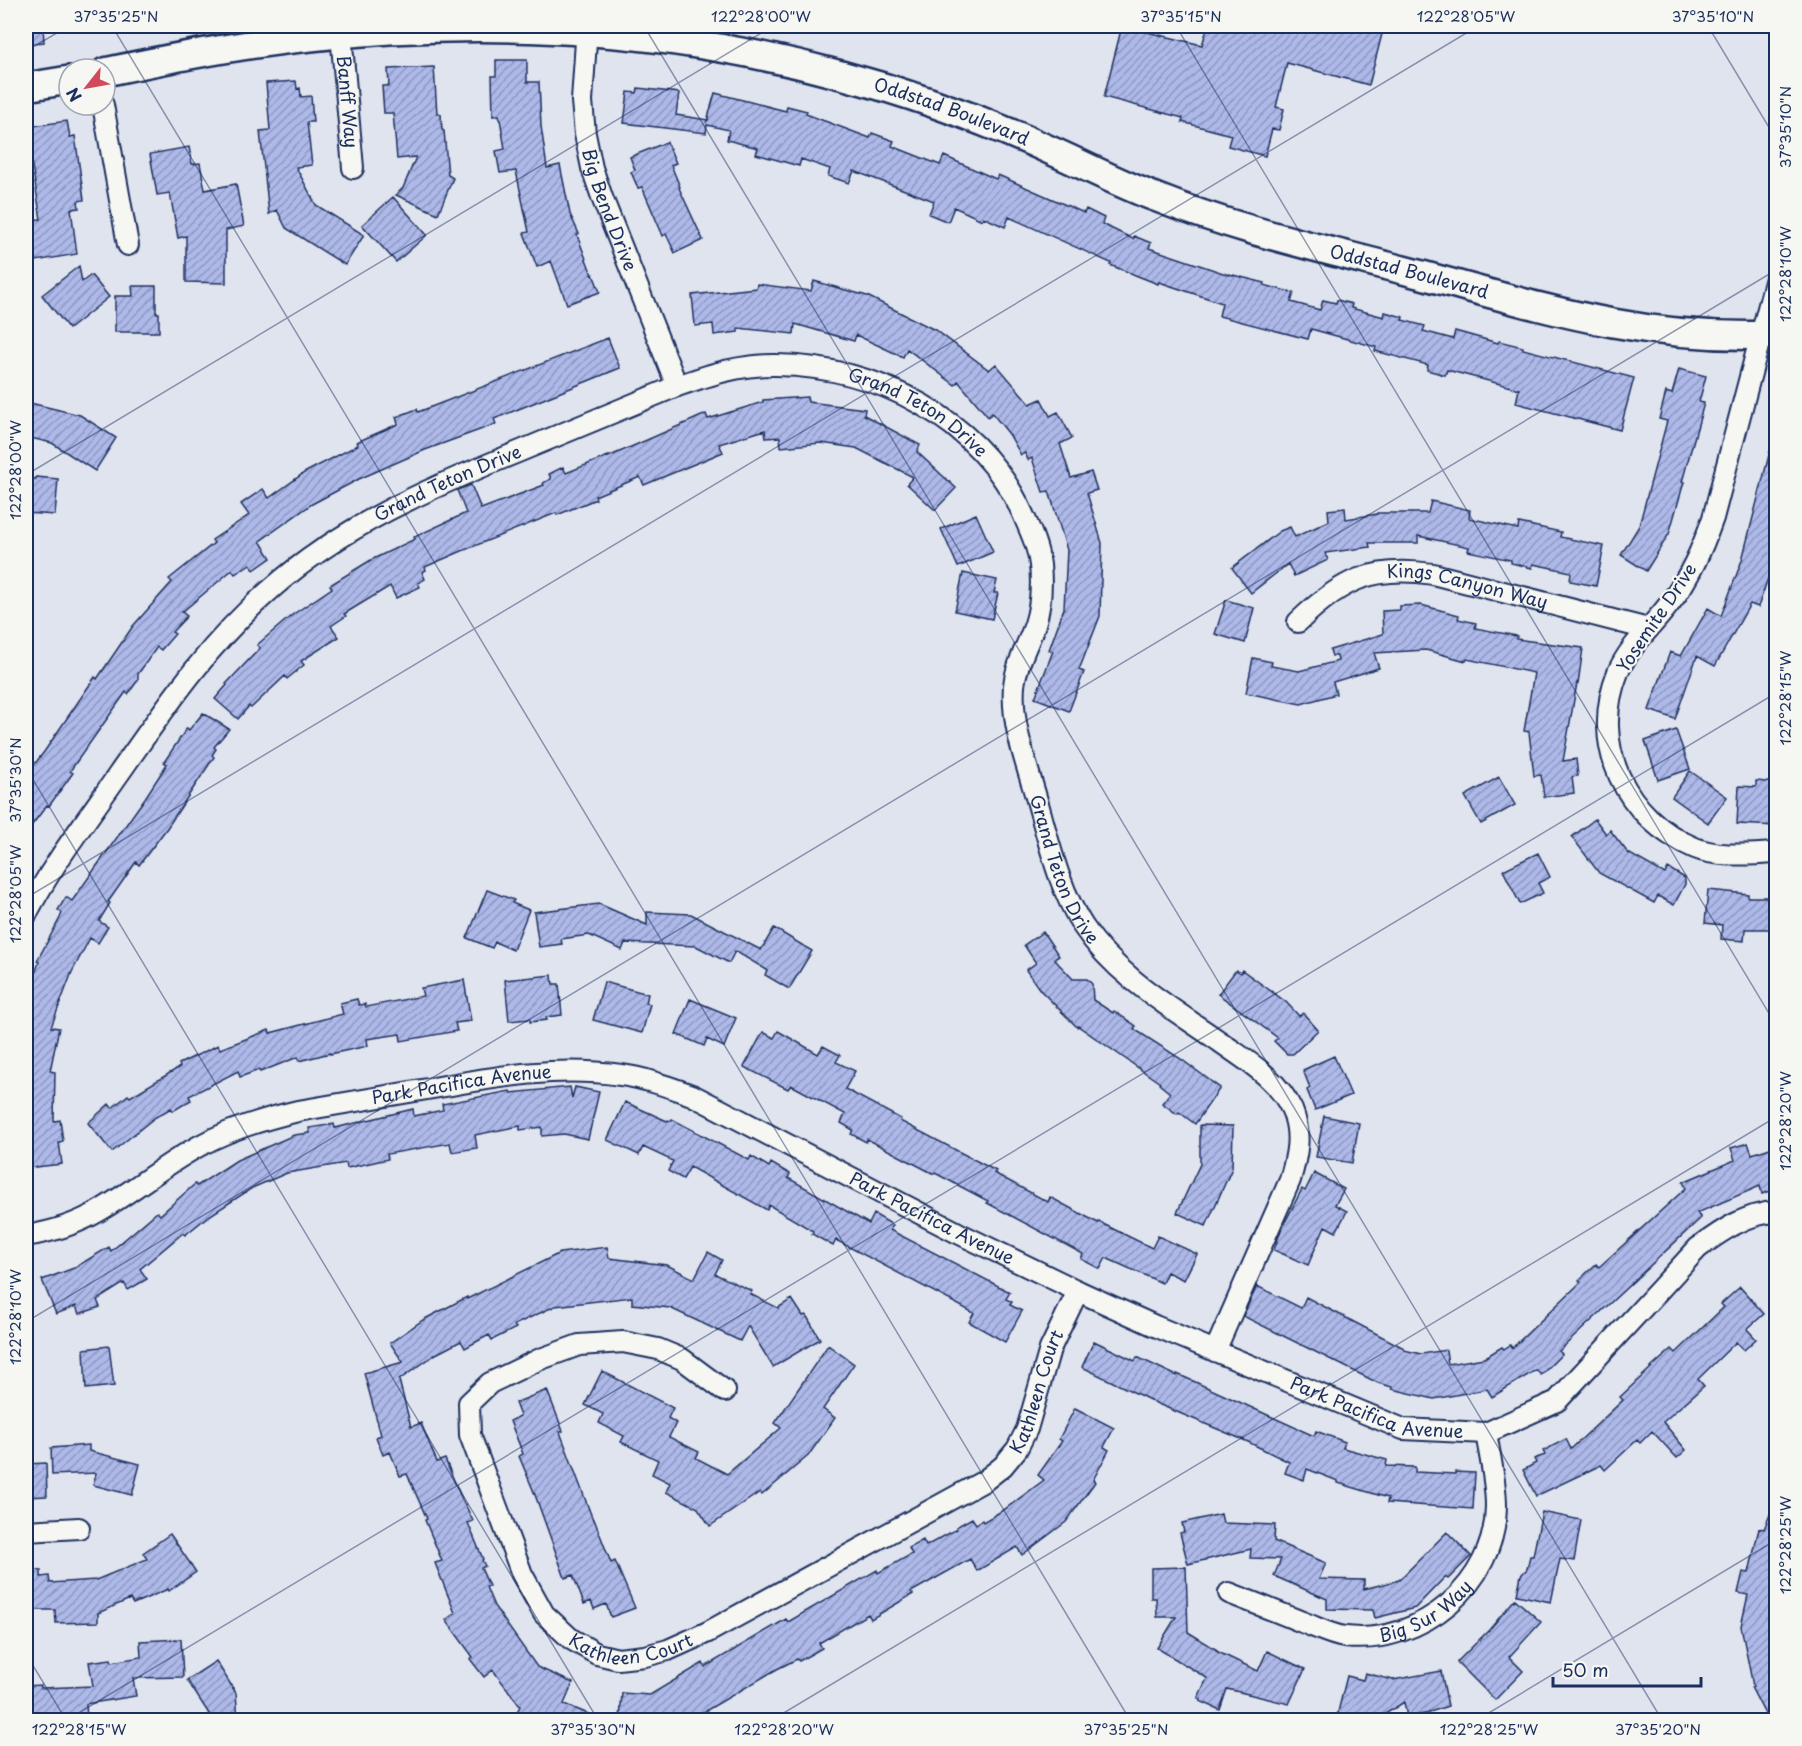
<svg xmlns="http://www.w3.org/2000/svg" width="1802" height="1746" font-family="'Playpen Sans',sans-serif">
	<style>
		.building { fill: url(#building-hatch); stroke: #1b2f5e; stroke-width: 1.5 }
		.lines { fill: none; stroke-linecap: round; stroke-linejoin: round }
		.street-casing { stroke: #1b2f5e; stroke-width: 24 }
		.secondary-casing { stroke: #1b2f5e; stroke-width: 32 }
		.street { stroke: #f6f6f2; stroke-width: 20 }
		.secondary { stroke: #f6f6f2; stroke-width: 27 }
		.ticks { fill: none; stroke: #1b2f5e; stroke-width: 1.5; stroke-opacity: 0.45 }
		.labels { text-anchor: middle; stroke-width: 4.5; stroke-linejoin: round; paint-order: stroke }
		.street-label { font-size: 18px; fill: #1b2f5e; stroke: #f6f6f2 }
		.neatline { fill: none; stroke: #1b2f5e; stroke-width: 2 }
		.ticks-label { font-size: 15px; text-anchor: middle; fill: #1b2f5e }
	</style>
	<defs>
		<pattern id="building-hatch" width="6" height="6" patternUnits="userSpaceOnUse" patternTransform="scale(1.5)"><rect width="6" height="6" fill="#aeb9e9"/><path d="M-1 1l2-2M0 6l6-6M5 7l2-2" fill="none" stroke="#8d97c0"/></pattern>
	</defs>
	<rect width="100%" height="100%" fill="#e0e4ef"/>
	<filter id="ink" filterUnits="userSpaceOnUse"><feTurbulence type="fractalNoise" baseFrequency=".0167" numOctaves="2"/><feDisplacementMap in="SourceGraphic" scale="12" xChannelSelector="R" yChannelSelector="G"/><feConvolveMatrix kernelMatrix="1 2 1 2 8 2 1 2 1" color-interpolation-filters="sRGB"/></filter>
	<g filter="url(#ink)">
		<path class="building" d="M26 26H43L44 42 26 44Z
			M1122 26 1202 45 1208 26H1384L1369 85 1287 63 1276 107 1284 109 1279 130 1272 129 1265 156 1228 146 1231 135 1182 122 1183 118 1104 97Z
			M496 60H527V82H539L541 126 547 168 560 165 570 214 579 234 577 235 592 275 593 274 600 292 567 304 551 261 537 267 524 233 529 232 516 171 500 173 496 151 505 149 500 119 499 115 493 116 492 76H496Z
			M434 67 437 114H441L442 130 444 131 448 175 453 178 438 214 396 195 403 188 416 157 397 159 393 113H384L382 86H389L388 69Z
			M296 81 297 89 300 88 301 97 311 96 313 122H307L312 165 296 167 316 205 364 235 345 265 286 228 277 210 269 214 260 131 270 130 266 83Z
			M638 88 679 93 676 115 708 120 707 121 715 93 786 111 787 106 807 111 806 114 870 138 872 133 894 141 892 146 940 165 944 156 996 179 998 175 1084 213 1086 209 1104 218 1102 224 1133 239 1134 236 1151 243 1149 248 1229 275V274L1265 283 1264 285 1294 293 1291 302 1320 310 1323 300 1336 303 1337 300 1352 304 1351 308 1384 317 1385 312 1403 317 1402 320 1425 326 1423 331 1453 339 1455 331 1498 343 1499 341 1523 347V349L1634 378 1620 430 1516 403 1519 389 1447 370 1445 375 1427 370 1428 365 1375 351 1376 347 1311 329 1308 339 1219 316 1222 303 1159 282 1158 284 1110 265 1111 263 1009 217 1005 227 983 217 982 220 954 207 948 222 929 214 934 201 854 171 849 183 828 176 830 169 801 159 799 166 756 154 758 148 727 140 729 130 707 125 706 133 624 123 628 92 637 93Z
			M67 121 70 137 75 136 84 200 78 201 79 208 71 209 77 254 36 261 30 220 41 219 29 148 26 149V127Z
			M667 142 676 163 671 165 680 187 679 188 703 240 675 253 666 234 663 236 642 187 638 188 631 172 635 170 630 157Z
			M189 147 192 164 200 163 205 190 236 184 244 226 226 230V283L186 282V236L178 238 170 193 157 195 150 154Z
			M393 197 427 235 396 262 362 225Z
			M79 266 82 282 91 275 109 297 69 329 42 295Z
			M814 281 867 296 937 331 989 370 996 364 1030 404 1041 399 1050 416 1058 412 1072 438 1060 444 1071 478 1091 472 1097 490 1087 493 1102 543 1100 616 1079 670 1084 672 1069 711 1035 698 1053 651 1049 650 1064 608 1067 550 1049 491 1043 492 1032 458 1028 460 1025 453 1021 455 1009 434 992 413 988 417 958 381 955 385 907 349 903 357 856 335 854 341 795 324 794 334 738 328V332L714 335 713 324 695 326 692 295 756 288 757 284 811 291Z
			M132 286H156V313H159V332H115V296H133Z
			M608 338 620 368 494 419 496 424 425 450 359 479 312 504 260 541 271 558 254 570 250 564 235 574 232 570 182 612 187 616 172 632 175 634 161 650 157 647 138 674V680L128 694 126 692 70 771 73 773 49 806 47 805 26 833V775L44 752 95 677 97 679 133 626 172 582 169 579 214 543 212 540 249 515 241 504 263 489 269 498 304 473 358 445 357 442 398 424 396 417 417 409 418 412 431 407Z
			M1679 369 1706 376 1699 402 1704 403 1682 482H1684L1669 534 1646 571 1621 555 1639 526 1667 421 1659 419 1666 392 1672 394Z
			M807 397 808 402 865 409 864 415 920 445 917 452 956 488 935 510 907 484 913 477 856 448 821 443 781 447 780 437 766 438 765 430 719 444 723 452 644 485 640 477 595 496 596 499 557 515 556 513 462 551 425 567 426 570 422 572 425 579 418 583 420 587 396 598 390 586 344 614 346 616 331 626 339 637 301 661 304 665 287 679 285 676 251 708 249 706 238 719 215 699 227 685 226 684 260 648 257 645 292 615 332 588 330 585 371 560 415 539 414 537 466 513 457 490 471 485 481 509 544 485 543 483 551 479 549 474 563 467 566 473 608 456V457L706 414 708 419 763 402V400Z
			M26 402 80 415 116 438 95 471 52 443 26 437Z
			M1770 451H1776V555L1758 607 1750 604 1715 666 1697 656 1675 719 1649 710 1670 652 1681 656 1708 608 1721 616 1742 560Z
			M36 477 58 479 55 515 26 513V482H30V479H36Z
			M1431 501 1470 510 1469 518 1518 529 1519 523 1561 532 1560 537 1604 546 1596 586 1570 581 1571 572 1533 564 1532 568 1511 563V560L1468 551 1469 547 1418 536V543H1369L1370 547 1325 553 1328 560 1294 576 1288 564 1251 593 1232 568 1280 531 1290 527 1295 537 1329 521 1328 510 1345 508 1346 519 1377 514V513H1428Z
			M976 514 993 552 958 567 941 529Z
			M963 573 997 580 994 593H998L992 619 955 611Z
			M1226 600 1254 608 1245 643 1215 634Z
			M1421 605 1459 615 1458 619 1476 623 1475 628 1517 636 1516 639 1583 648 1578 684 1577 683 1563 761 1576 759 1578 776 1572 777 1574 793 1544 797 1541 775 1534 776 1529 732 1524 731 1534 673 1467 659 1466 661 1426 650 1374 653 1379 668 1333 682 1336 694 1301 704 1246 693 1253 658 1272 662 1271 666 1299 671 1338 661 1337 656H1332L1330 650 1383 634 1382 611 1400 610V606Z
			M203 713 229 729 214 747 216 749 212 755 214 757 167 828 139 865 136 862 108 902 110 903 99 921 108 927 98 943 90 938 72 972 51 1027 59 1028 50 1071 55 1072 54 1121 60 1120 63 1141 59 1142 62 1164 27 1168 26 1155V1000L39 962 37 961 60 918 62 913 58 910 66 897 72 901 145 798 167 764 164 762 187 728 189 730Z
			M1676 730 1690 769 1658 780 1645 741Z
			M1690 771 1727 797 1708 823 1672 797Z
			M1499 777 1515 805 1481 824 1465 796Z
			M1756 781 1776 783V826L1737 824 1739 786 1756 787Z
			M1595 819 1606 834 1610 830 1628 853 1665 874 1668 868 1685 878V884L1674 905 1658 896 1654 903 1599 873 1572 837Z
			M1538 853 1550 877 1538 883 1543 893 1520 904 1503 870Z
			M487 890 514 900 512 903 529 910 513 950 495 942 492 948 467 938Z
			M1708 890 1748 894V897H1776V929H1745L1744 941 1721 939 1722 925 1705 923Z
			M599 904 647 925V912L691 914 761 950 774 928 812 951 789 989 765 975 767 970 735 951 729 963 696 946 625 943 622 950 589 935 561 939 562 944 539 947 534 912Z
			M1043 932 1059 956 1054 959 1073 979H1087L1092 984 1093 1000 1113 1013 1114 1011 1136 1026 1134 1029 1181 1059 1220 1088 1195 1124 1179 1112 1177 1114 1162 1103 1170 1093 1159 1084 1160 1083 1078 1026 1077 1027 1040 990 1026 970 1036 963 1024 945Z
			M1236 970 1240 973 1242 970 1286 1002 1299 1016 1303 1013 1318 1030 1293 1054H1287L1274 1041 1278 1038 1218 994Z
			M552 975 553 984H559L562 1015 546 1017 547 1020 530 1022V1019L509 1021 505 980Z
			M464 980 471 1021 455 1023 457 1031 401 1041 400 1034 367 1039 368 1046 330 1054V1053L299 1061 298 1057 260 1072 259 1070 240 1077 238 1071 189 1096 191 1100 173 1111 171 1108 154 1118 112 1152 88 1123 109 1104 112 1108 128 1095 130 1097 180 1067 179 1064 218 1045 220 1049 269 1030 270 1033 343 1014 340 1003 357 999 359 1005 365 1004 366 1007 423 996 421 988Z
			M604 982 648 994 646 1003 650 1004 642 1033 593 1020Z
			M690 999 736 1018 724 1047 707 1039 704 1046 676 1034Z
			M778 1031 818 1054 823 1046 840 1055 836 1062 855 1071 845 1089 901 1119 900 1121 996 1171 994 1173 1048 1202 1050 1197 1098 1223 1099 1222 1152 1248 1158 1236 1197 1254 1184 1280 1167 1272 1162 1283 1106 1258 1100 1269 1081 1259 1083 1254 987 1203 988 1201 935 1173 934 1174 867 1139 866 1142 851 1134 853 1130 841 1123 845 1114 791 1085 788 1089 744 1067 763 1032 774 1038Z
			M1334 1056 1351 1095 1315 1110 1307 1090 1310 1088 1303 1070Z
			M570 1087 572 1098 575 1087 599 1092 588 1139 564 1134 542 1136V1127L520 1130V1126L475 1135 477 1148 452 1152 450 1143 387 1154 388 1159 347 1168 346 1163 287 1173 252 1188 206 1218 185 1235 183 1233 140 1269 147 1279 128 1290 124 1283 97 1300 100 1307 79 1314 76 1306 56 1314 42 1280 74 1268 109 1247 111 1251 157 1212 160 1215 195 1184 197 1186 237 1160 294 1135 310 1133 309 1128 334 1124 335 1128 413 1109 414 1116 443 1110 442 1104 510 1091 511 1093Z
			M625 1102 667 1121 668 1120 671 1121 672 1119 749 1160 751 1156 769 1167 771 1163 790 1174 788 1178 869 1224 874 1214 893 1225 890 1230 1010 1292 1006 1299 1012 1302 1010 1305 1022 1311 1005 1342 969 1322 974 1313 836 1240 833 1246 812 1234 813 1231 769 1205 767 1210 690 1167 683 1179 668 1171 673 1161 643 1147 639 1155 607 1140Z
			M1324 1116 1359 1123 1352 1163 1316 1157Z
			M1200 1125 1233 1126 1232 1168 1206 1226 1177 1213 1200 1164Z
			M1748 1143 1752 1154 1773 1147 1776 1157V1189L1762 1194 1760 1186 1697 1213 1701 1218 1559 1351 1562 1354 1541 1375 1536 1370 1492 1397 1487 1389 1434 1399 1392 1389V1387L1378 1383 1243 1316 1257 1286 1301 1308 1306 1297 1404 1348V1350L1421 1354 1446 1350 1448 1364 1484 1358 1502 1347 1504 1349 1510 1345 1512 1348 1581 1282 1579 1280 1596 1264 1599 1267 1686 1188 1683 1182 1735 1160 1731 1148Z
			M1314 1173 1344 1189 1335 1205 1347 1211 1336 1232 1325 1226 1308 1265 1274 1250 1281 1230 1302 1189 1305 1191Z
			M607 1247 609 1258 667 1265 694 1279 708 1252 722 1260 715 1274 752 1291 750 1294 778 1308 792 1299 803 1316 806 1315 820 1339 773 1367 748 1326 740 1341 670 1308 632 1304V1297L555 1306 514 1325 516 1328 492 1340 489 1335 465 1348 461 1341 436 1354 399 1380 411 1427 421 1423 437 1462 445 1459 464 1504H465L473 1521 468 1523 483 1559 482 1560 485 1566 481 1568 489 1586 486 1587 494 1606 537 1667 573 1683 564 1704 603 1720H513L520 1706 493 1670 484 1677 470 1659 473 1657 446 1620 455 1613 435 1563 442 1561 425 1520 427 1519 407 1474 400 1476 390 1452 383 1455 376 1437 381 1435 364 1373 403 1362 390 1343 423 1320 467 1297V1299L560 1253Z
			M1740 1287 1764 1314 1747 1329 1756 1339 1744 1350 1736 1342 1698 1379 1704 1386 1663 1422 1686 1450 1677 1458 1652 1431 1640 1443 1637 1440 1605 1470 1601 1465 1536 1496 1523 1470 1536 1463 1534 1459 1545 1455 1543 1451 1566 1439 1571 1449 1623 1400 1620 1397 1653 1366 1672 1349 1676 1353 1724 1307 1721 1304Z
			M1094 1341 1135 1361 1137 1357 1177 1376V1374L1193 1381 1314 1436 1316 1431 1345 1442 1343 1448 1387 1460 1386 1466 1415 1467V1472L1455 1474V1472L1475 1473 1473 1509 1387 1503 1388 1498 1338 1483V1481L1307 1469 1304 1480 1285 1473 1289 1462 1246 1441 1158 1404 1082 1367Z
			M828 1345 854 1364 823 1409 835 1418 808 1456 762 1495 760 1492 710 1526 698 1508 666 1492 670 1483 652 1474 658 1460 621 1442 624 1436 599 1423 603 1414 585 1405 602 1371 673 1408 668 1418 676 1423 669 1437 699 1452 696 1458 727 1474 781 1428 775 1423Z
			M109 1346 114 1386 86 1389 84 1349Z
			M547 1390 563 1431 560 1432 593 1520 594 1519 611 1563 615 1561 635 1608 611 1617 606 1604 594 1609 591 1601 584 1604 573 1575 565 1578 534 1492 519 1456 523 1454 510 1421 520 1416 515 1403Z
			M1075 1408 1114 1428 1104 1447 1109 1450 1093 1480 1095 1482 1066 1522 1022 1555 1017 1547 977 1571 970 1559 911 1592 913 1594 871 1619 868 1614 819 1643 822 1648 799 1661 797 1659 777 1669 690 1720H620L622 1693 650 1695 703 1663 705 1667 786 1619 788 1622 877 1570 878 1573 912 1554 909 1548 923 1540 926 1546 957 1529 956 1527 972 1518 976 1524 982 1520 983 1522 1005 1509 1044 1480 1038 1475 1062 1441 1059 1439Z
			M89 1445V1451L140 1464 132 1495 93 1485 96 1473 52 1475 51 1448Z
			M46 1463 47 1496 26 1497V1464Z
			M1776 1500V1604L1773 1620 1776 1638V1720H1768L1751 1687 1753 1686 1741 1626 1748 1595 1738 1593 1743 1572 1749 1573 1759 1528 1764 1529Z
			M1542 1512 1581 1520 1574 1561 1560 1559 1551 1602 1517 1595 1521 1575 1527 1569 1530 1556H1533Z
			M1221 1514 1223 1523 1275 1525 1274 1541 1326 1563 1319 1579 1364 1580V1589L1399 1580 1447 1532 1471 1556 1448 1579 1445 1577 1415 1608 1375 1618 1373 1610 1327 1609V1599L1274 1576 1281 1559 1250 1558 1251 1549 1188 1564 1180 1533 1184 1532 1182 1523Z
			M170 1534 196 1572 169 1591 168 1589 133 1604 130 1599 98 1613V1622L56 1623 55 1610H26V1571L41 1570V1577L49 1576 50 1583 96 1580 147 1559 143 1553Z
			M1186 1567 1188 1632 1217 1650 1216 1651 1258 1671 1267 1651 1305 1669 1289 1704 1227 1689 1220 1710 1200 1701 1201 1699 1198 1698 1207 1678 1157 1648 1176 1617H1157L1156 1598H1151V1568Z
			M1515 1599 1541 1622 1509 1657 1523 1671 1495 1700 1457 1662 1489 1630Z
			M181 1639 183 1677 133 1678 136 1696 86 1704 87 1718 26 1720V1686L41 1685V1688L93 1686 89 1662 111 1659 112 1662 141 1657 140 1641Z
			M216 1661 236 1693 238 1720H213L187 1680Z
			M1441 1671 1448 1706 1430 1712V1713L1407 1717 1404 1702 1376 1720H1354L1337 1716 1347 1676 1363 1680 1365 1673 1393 1680Z"/>
		<g class="lines">
			<g class="street-casing">
				<g id="street">
					<path id="s1" d="M587 26 582 101 585 134 592 168 603 200 677 386"/>
					<path id="s2" d="M341 34 353 168"/>
					<path d="M103 105 128 245"/>
					<path d="M1776 278 1713 518C1702 549 1690 577 1670 603 1653 626 1630 645 1618 672 1589 744 1625 819 1695 848 1719 858 1751 854 1776 853"/>
					<path id="s3" d="M1298 622C1341 580 1372 565 1433 574L1648 629"/>
					<path id="s4" d="M26 915C51 866 86 821 118 775 165 708 207 645 270 590 342 526 429 488 518 452 571 430 624 408 677 386 709 375 741 364 776 365 877 366 980 419 1023 514 1030 530 1038 547 1040 565 1042 585 1041 605 1035 624 1028 645 1016 664 1014 686 1011 724 1026 762 1036 797 1049 841 1058 887 1083 926 1116 976 1170 1007 1219 1041 1245 1060 1278 1078 1292 1110 1302 1134 1297 1156 1290 1180L1215 1351"/>
					<path id="s5" d="M26 1236C51 1232 77 1224 99 1211 133 1191 164 1165 199 1146 230 1129 264 1119 298 1111 345 1103 392 1095 439 1087 500 1076 559 1066 621 1075 645 1078 669 1087 692 1095L958 1233 1078 1291 1155 1326 1403 1429 1486 1433 1557 1401 1698 1248C1721 1231 1747 1213 1776 1212"/>
					<path id="s6" d="M725 1391 682 1359 658 1349 623 1342 579 1345 538 1360 490 1383 469 1403 470 1435 522 1574 544 1614 571 1639 597 1654 618 1659 645 1656 668 1650 708 1632 984 1481 1003 1466 1017 1449 1027 1429 1050 1349 1078 1291"/>
					<path d="M26 1531 79 1528"/>
					<path id="s7" d="M1229 1593C1254 1603 1278 1612 1302 1622 1316 1627 1330 1635 1345 1637 1421 1646 1496 1583 1496 1506 1496 1482 1490 1457 1486 1433"/>
				</g>
			</g>
			<g class="secondary-casing">
				<g id="secondary">
					<path id="s8" d="M105 72C170 58 235 45 301 38 481 17 666 27 841 75 913 94 984 120 1052 151 1086 166 1120 184 1155 197 1235 229 1320 248 1403 270 1473 288 1542 310 1613 323 1666 333 1722 337 1776 335"/>
					<path d="M26 87 69 80"/>
				</g>
			</g>
			<use href="#street" class="street"/>
			<use href="#secondary" class="secondary"/>
		</g>
	</g>
	<path class="ticks" d="M112 26 1130 1720M644 26 1662 1720M1176 26 1776 1025M1708 26 1776 139M26 51 69 26M26 475 773 26M26 768 598 1720M26 898 1478 26M26 1322 1776 270M26 1654 66 1720M67 1720 1776 693M772 1720 1776 1117M1477 1720 1776 1540"/>
	<g class="labels">
		<g class="street-label">
			<text dy="6" stroke="none"><textPath href="#s2" startOffset="68">Banff Way</textPath></text>
			<text dy="6" stroke="none"><textPath href="#s8" startOffset="860">Oddstad Boulevard</textPath></text>
			<text dy="6" stroke="none"><textPath href="#s1" startOffset="188">Big Bend Drive</textPath></text>
			<text dy="6" stroke="none"><textPath href="#s8" startOffset="1346">Oddstad Boulevard</textPath></text>
			<text dy="6" stroke="none"><textPath href="#s4" startOffset="1120">Grand Teton Drive</textPath></text>
			<text dy="6" stroke="none"><textPath href="#s4" startOffset="616">Grand Teton Drive</textPath></text>
			<text dy="6" stroke="none"><textPath href="#s3" startOffset="186">Kings Canyon Way</textPath></text>
			<text transform="translate(1657 618) rotate(-56)" y="6">Yosemite Drive</text>
			<text dy="6" stroke="none"><textPath href="#s4" startOffset="1642">Grand Teton Drive</textPath></text>
			<text dy="6" stroke="none"><textPath href="#s5" startOffset="468">Park Pacifica Avenue</textPath></text>
			<text dy="6" stroke="none"><textPath href="#s5" startOffset="972">Park Pacifica Avenue</textPath></text>
			<text dy="6" stroke="none"><textPath href="#s6" startOffset="1116">Kathleen Court</textPath></text>
			<text dy="6" stroke="none"><textPath href="#s5" startOffset="1458">Park Pacifica Avenue</textPath></text>
			<text dy="6" stroke="none"><textPath href="#s7" startOffset="212">Big Sur Way</textPath></text>
			<text dy="6" stroke="none"><textPath href="#s6" startOffset="612">Kathleen Court</textPath></text>
		</g>
	</g>
	<rect width="1802" height="1746" fill="none" stroke="#f6f6f2" stroke-width="66"/>
	<g transform="translate(87 87) rotate(239)"><circle r="28" fill="#f6f6f2" stroke="#9ea6b7" stroke-width="1.5"/>
	<path d="M0-4.5L10 22L0 15L-10 22Z" fill="#d1495b"/>
	<text y="-9" font-size="16" font-weight="bold" text-anchor="middle" fill="#1b2f5e">N</text>
	</g>
	<path d="M1553 1677v9h148v-9" fill="none" stroke="#1b2f5e" stroke-width="3"/>
	<text x="1562" y="1677" font-size="18" fill="#1b2f5e" stroke="#f6f6f2" stroke-width="4.5" paint-order="stroke">50 m</text>
	<rect x="33" y="33" width="1736" height="1680" class="neatline"/>
	<g class="ticks-label">
		<text x="116" y="22">37°35'25"N</text>
		<text x="761" y="22">122°28'00"W</text>
		<text x="1181" y="22">37°35'15"N</text>
		<text x="1466" y="22">122°28'05"W</text>
		<text x="1713" y="22">37°35'10"N</text>
		<text transform="translate(1786 127) rotate(-90)" y="5">37°35'10"N</text>
		<text transform="translate(1786 274) rotate(-90)" y="5">122°28'10"W</text>
		<text transform="translate(16 470) rotate(-90)" y="5">122°28'00"W</text>
		<text transform="translate(1786 698) rotate(-90)" y="5">122°28'15"W</text>
		<text transform="translate(16 780) rotate(-90)" y="5">37°35'30"N</text>
		<text transform="translate(16 894) rotate(-90)" y="5">122°28'05"W</text>
		<text transform="translate(1786 1121) rotate(-90)" y="5">122°28'20"W</text>
		<text transform="translate(16 1317) rotate(-90)" y="5">122°28'10"W</text>
		<text transform="translate(1786 1545) rotate(-90)" y="5">122°28'25"W</text>
		<text x="79" y="1735">122°28'15"W</text>
		<text x="593" y="1735">37°35'30"N</text>
		<text x="784" y="1735">122°28'20"W</text>
		<text x="1126" y="1735">37°35'25"N</text>
		<text x="1489" y="1735">122°28'25"W</text>
		<text x="1658" y="1735">37°35'20"N</text>
	</g>
</svg>
